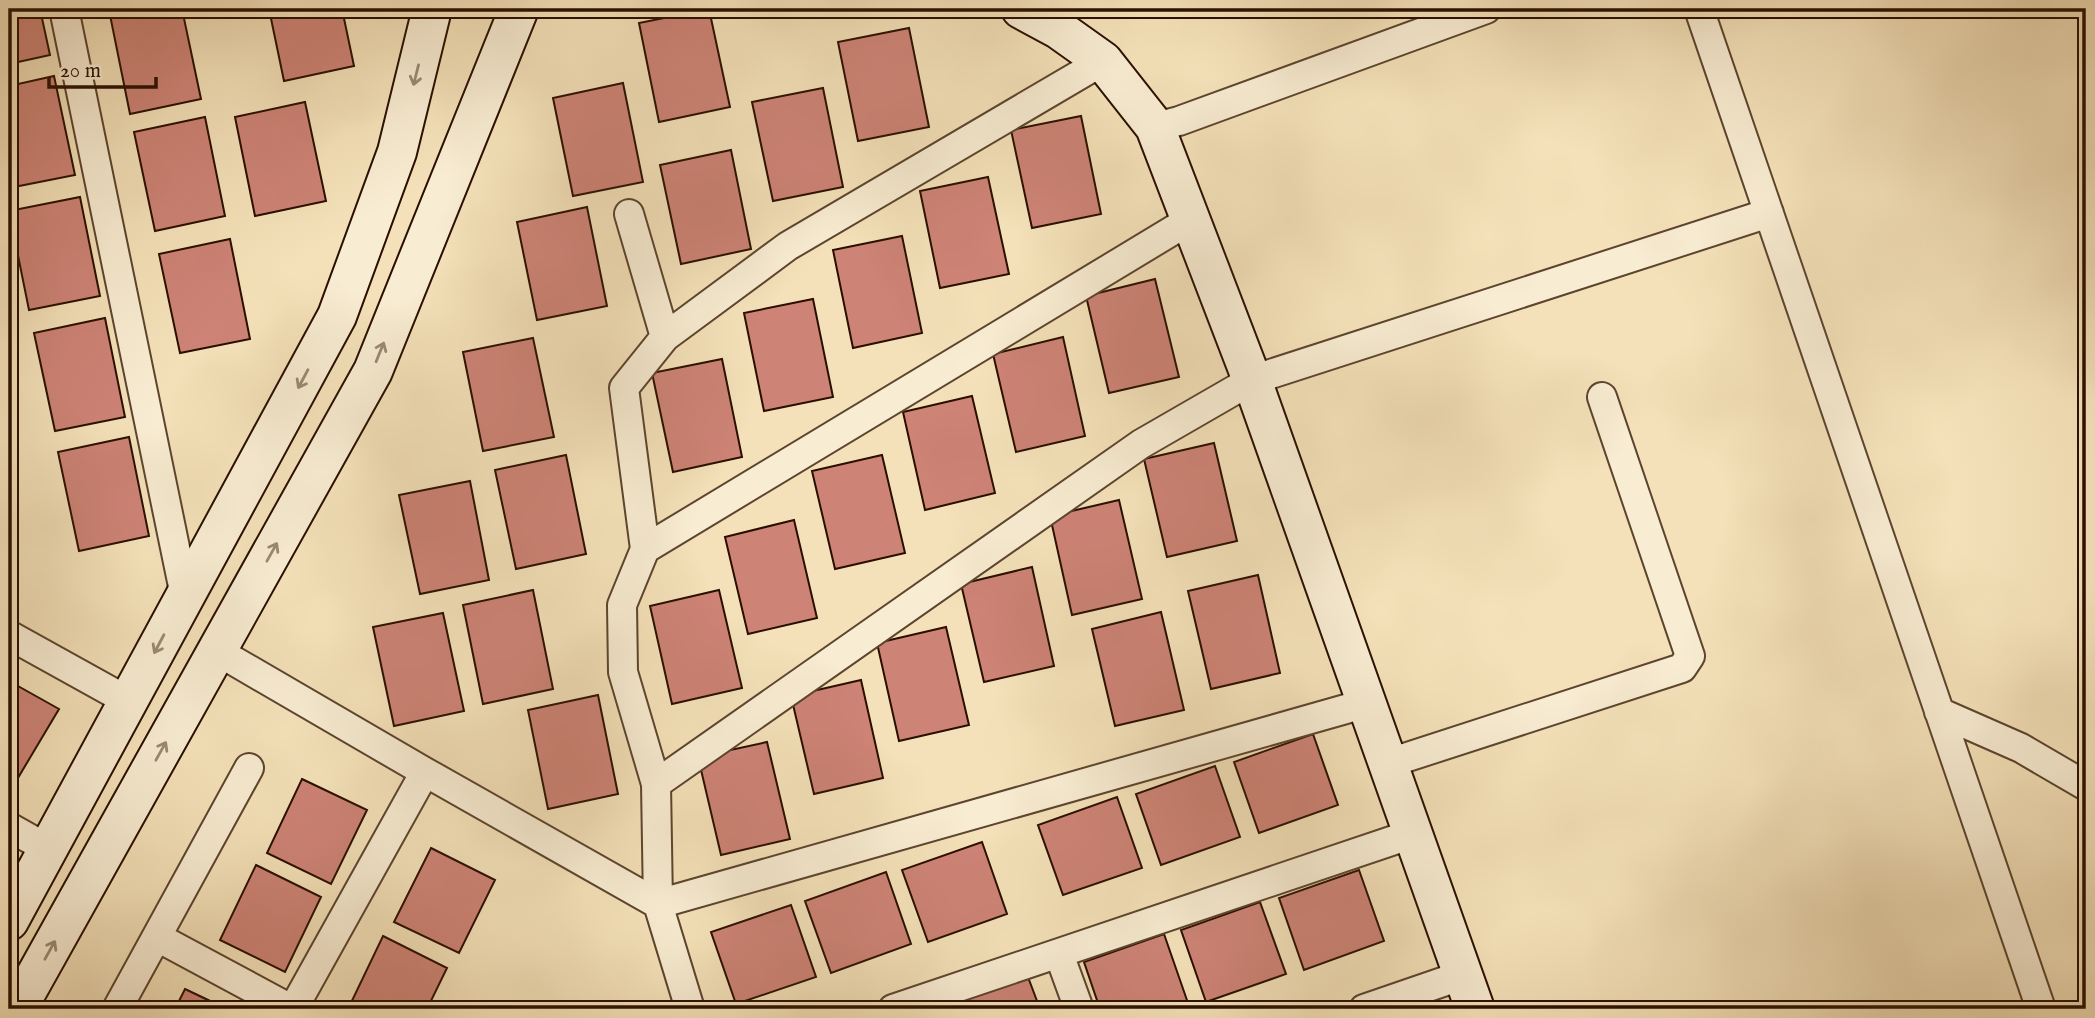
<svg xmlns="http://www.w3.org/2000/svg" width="2095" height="1018" font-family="'IM FELL English',serif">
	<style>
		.building { fill: #cd8376; stroke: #2a0f00; stroke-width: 2 }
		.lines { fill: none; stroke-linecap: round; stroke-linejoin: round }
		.street-casing { stroke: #5c442e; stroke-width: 32 }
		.secondary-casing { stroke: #2a0f00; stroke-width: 42 }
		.street { stroke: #f8ecd2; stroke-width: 28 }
		.secondary { stroke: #f8ecd2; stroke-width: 38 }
		.oneway { stroke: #9b8974 }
	</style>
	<rect width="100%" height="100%" fill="#f4e1b9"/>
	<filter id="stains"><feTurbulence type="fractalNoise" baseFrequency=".00286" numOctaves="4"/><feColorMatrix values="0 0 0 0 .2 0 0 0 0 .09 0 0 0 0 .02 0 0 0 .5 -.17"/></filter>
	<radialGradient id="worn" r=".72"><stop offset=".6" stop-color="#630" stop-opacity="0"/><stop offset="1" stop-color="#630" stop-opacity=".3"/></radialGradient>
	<path class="building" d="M9 9H40L50 55 9 64Z
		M139 9H182L201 99 130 114 110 15Z
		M269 9H342L354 66 284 81Z
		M709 9 730 107 659 122 639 23Z
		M909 28 929 127 858 141 838 42Z
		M54 76 75 175 9 188V86Z
		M623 83 643 182 573 196 553 98Z
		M823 88 843 187 773 201 752 102Z
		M305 102 326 201 255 216 235 117Z
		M1081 116 1101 214 1032 228 1011 130Z
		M205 117 225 216 155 231 134 132Z
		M731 150 751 249 681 264 660 165Z
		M988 177 1009 274 940 288 920 191Z
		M80 197 100 296 29 310 9 211Z
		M587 207 607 306 537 320 517 222Z
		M902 236 922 333 853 348 833 250Z
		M230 239 250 339 180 353 159 254Z
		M1155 279 1179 377 1109 393 1086 296Z
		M813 299 833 397 764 411 744 313Z
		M105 318 125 417 55 431 34 333Z
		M1063 337 1085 436 1016 452 993 354Z
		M533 338 554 437 483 451 463 352Z
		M722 359 742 457 673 472 652 373Z
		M972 396 995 493 925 510 903 412Z
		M129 437 149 536 79 551 58 452Z
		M1214 443 1237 541 1167 557 1144 459Z
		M566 455 586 554 516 569 495 470Z
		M882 455 905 553 835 569 812 471Z
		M470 481 489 580 420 594 399 495Z
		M1119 500 1142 599 1072 615 1050 516Z
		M794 520 817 618 748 634 725 537Z
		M1032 567 1054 666 984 682 961 584Z
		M1258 575 1280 673 1211 689 1188 591Z
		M533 590 553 689 483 704 463 605Z
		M719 590 742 688 672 704 650 606Z
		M1161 612 1184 710 1115 726 1092 629Z
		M443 613 464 711 394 726 373 627Z
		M946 627 969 725 899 741 877 643Z
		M861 680 883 778 814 794 791 696Z
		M9 681 59 709 9 793Z
		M598 695 618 794 548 809 528 710Z
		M1313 734 1338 805 1259 833 1234 762Z
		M767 742 790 839 721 855 698 757Z
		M1215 766 1240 837 1161 865 1136 794Z
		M302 779 367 810 331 884 267 853Z
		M1117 797 1142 868 1063 895 1038 825Z
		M982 842 1007 914 928 942 902 870Z
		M431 848 495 880 459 953 394 922Z
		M256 865 321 897 285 972 220 940Z
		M1359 870 1384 941 1304 970 1279 898Z
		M886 872 911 944 831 973 805 901Z
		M1260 902 1286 974 1206 1002 1181 930Z
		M791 905 816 977 736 1004 711 932Z
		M1164 934 1189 1006 1179 1009H1100L1084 962Z
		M383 936 447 968 427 1009H348Z
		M1028 977 1040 1009H950L949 1005Z
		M185 989 227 1009H175Z"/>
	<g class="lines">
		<g class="street-casing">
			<path id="street" d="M64 9 185 596
				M1699 9 2041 1009
				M1155 127 1179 121 1486 9
				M629 214 665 337 624 388 645 549 622 605 623 672 656 784 658 904 690 1009
				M665 337 788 246 1103 61
				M645 549 1190 220
				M9 635 128 701
				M217 651 425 772 658 904 1367 703
				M1939 712 2021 748 2086 786
				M1389 763 1682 668 1690 656 1602 397
				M656 784 1141 444 1252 380 1769 213
				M9 827 48 849
				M157 937 291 1009
				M1059 954 1079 1009
				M117 1009 249 768
				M293 1009 425 772
				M893 1009 1415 833
				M1364 1009 1463 975"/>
		</g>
		<g class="secondary-casing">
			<path id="secondary" d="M1021 9 1058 29 1103 61 1155 127 1252 380 1475 1009
				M9 921 337 316 397 152 432 9
				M17 1009 373 371 519 9"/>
		</g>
		<use href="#street" class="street"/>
		<use href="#secondary" class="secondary"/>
	</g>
	<defs><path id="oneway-shaft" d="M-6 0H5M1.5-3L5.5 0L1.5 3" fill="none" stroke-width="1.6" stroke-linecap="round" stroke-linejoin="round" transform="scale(1.75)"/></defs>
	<g class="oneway">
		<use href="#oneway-shaft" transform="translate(416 75) rotate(104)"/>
		<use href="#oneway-shaft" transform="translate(380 352) rotate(-68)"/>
		<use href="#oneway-shaft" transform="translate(303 379) rotate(118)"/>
		<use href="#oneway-shaft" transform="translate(272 552) rotate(-61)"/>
		<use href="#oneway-shaft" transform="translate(159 644) rotate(118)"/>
		<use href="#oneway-shaft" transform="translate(161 751) rotate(-61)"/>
		<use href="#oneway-shaft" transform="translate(50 950) rotate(-61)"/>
	</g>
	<rect width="2095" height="1018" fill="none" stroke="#f4e1b9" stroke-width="35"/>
	<rect x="10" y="10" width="2074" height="997" fill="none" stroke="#2a0f00" stroke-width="3.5"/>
	<rect x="18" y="18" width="2060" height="983" fill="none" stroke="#2a0f00" stroke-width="2"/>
	<path d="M49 77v10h107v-10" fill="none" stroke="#2a0f00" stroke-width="3.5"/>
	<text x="60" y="77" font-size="21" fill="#2a0f00" stroke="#f8ecd2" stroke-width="5" paint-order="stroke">20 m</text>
	<rect width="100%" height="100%" filter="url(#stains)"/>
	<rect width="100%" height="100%" fill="url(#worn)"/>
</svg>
